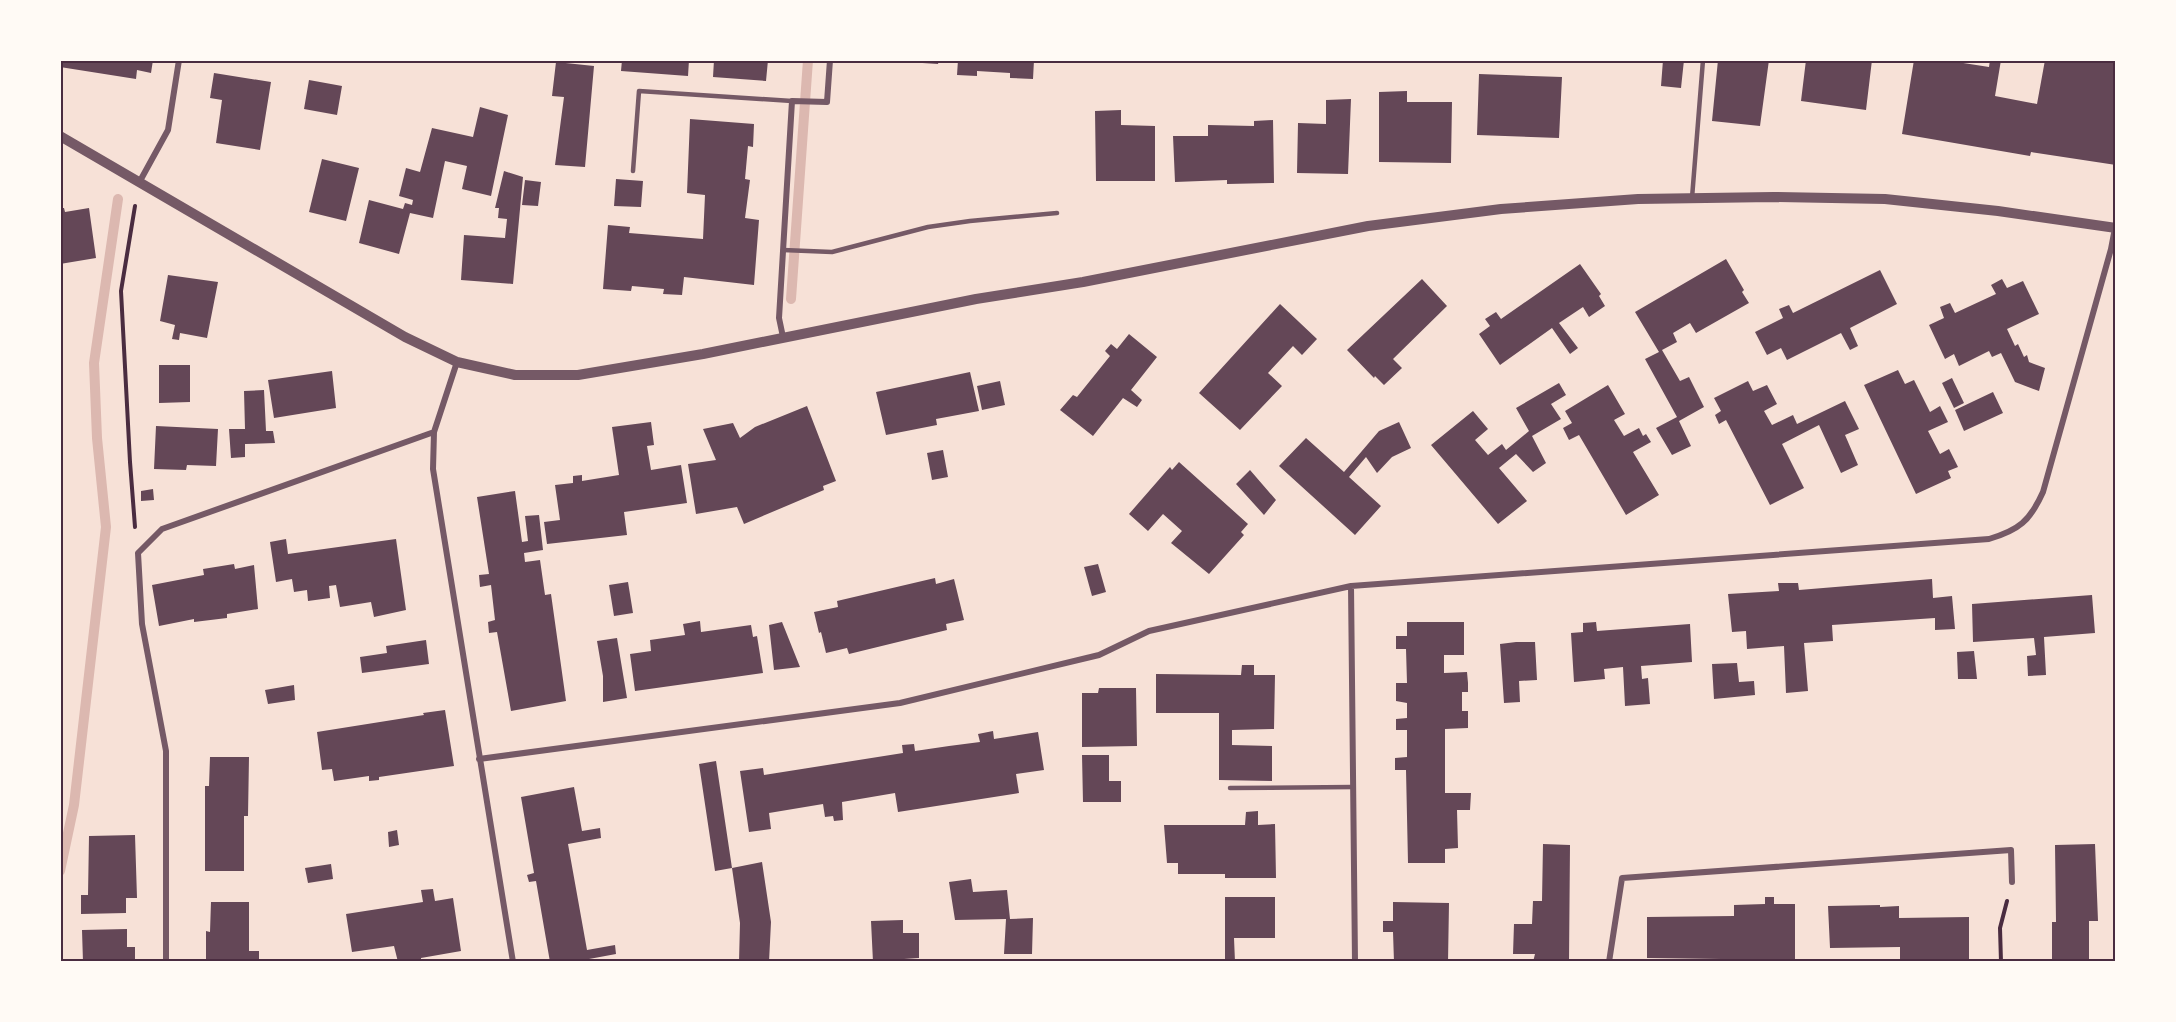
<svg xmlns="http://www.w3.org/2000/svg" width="2176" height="1022" font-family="Commissioner,sans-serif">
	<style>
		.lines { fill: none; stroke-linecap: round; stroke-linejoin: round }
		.stream { stroke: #dcb8b0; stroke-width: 10 }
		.building { fill: #644757 }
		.path { stroke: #4a2c40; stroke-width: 4 }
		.service { stroke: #755966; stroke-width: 4.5 }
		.minor { stroke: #755966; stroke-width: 6 }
		.tertiary { stroke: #755966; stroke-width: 10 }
		.neatline { fill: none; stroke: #4a2c40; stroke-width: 2 }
	</style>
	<rect width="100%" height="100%" fill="#f7e1d7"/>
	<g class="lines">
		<path class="stream" d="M791 299 808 60
			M60 871 74 805 106 527 97 438 94 363 118 199"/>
	</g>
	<path class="building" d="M60 60H153L151 73 137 70 136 79 60 67Z
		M622 60H689L688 76 621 71Z
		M714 60H768L766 81 713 77Z
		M907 60H939L938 64 907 62Z
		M958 60H1034L1033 79 1010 78V73L977 71V76L957 75Z
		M1663 60H1684L1681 88 1661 86Z
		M1718 60H1769L1760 126 1712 121Z
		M1806 60H1872L1866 110 1801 101Z
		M1914 60H1944L1989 67 1990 60H2001L1995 96 2037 104 2045 60H2116V165L2031 152 2030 156 1902 134Z
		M556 62 594 66 585 167 555 165 564 97 552 96Z
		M214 73 271 82 260 150 216 143 222 100 210 98Z
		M1479 74 1562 77 1559 138 1477 135Z
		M309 80 342 86 337 115 304 109Z
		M1407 91V102H1452L1451 163 1379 162V92Z
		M1351 99 1348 174 1297 173 1298 123 1326 124V100Z
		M480 107 508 115 491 196 462 189 467 166 445 161 433 218 410 213 399 254 359 243 369 200 403 209 405 203 412 205 413 200 399 196 406 168 420 172 432 128 473 137Z
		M1121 110V125L1155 126V181H1096L1095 111Z
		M690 119 754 124 753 147 748 146 745 179 750 180 745 218 759 220 754 285 684 277 682 295 663 294 664 289 632 286 631 291 603 289 608 225 630 227 629 233 703 239 705 195 687 193Z
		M1273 120 1274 183 1227 184V180L1175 182 1173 136H1208V125L1254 126V121Z
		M322 159 359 168 346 221 309 212Z
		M504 171 523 177 513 284 461 280 464 235 505 238 507 219 498 218 499 208H495Z
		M616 179 643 181 641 207 614 206Z
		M525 180 541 182 538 206 522 205Z
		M60 208H64L65 212 89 208 96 258 60 264Z
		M1726 259 1744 290 1742 292 1749 303 1696 333 1690 323 1673 333 1677 342 1662 350 1680 381 1689 377 1704 407 1679 421 1691 446 1672 455 1656 428 1677 417 1645 359 1659 352 1635 312Z
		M1580 264 1601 294 1599 296 1605 306 1589 317 1583 307 1559 323 1578 348 1570 354 1552 328 1500 365 1479 334 1490 326 1485 319 1496 312 1501 319Z
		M1880 270 1897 304 1850 328 1858 346 1850 350 1841 333 1787 360 1781 348 1767 355 1755 332 1783 318 1779 309 1789 305 1793 313Z
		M168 275 218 282 207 338 180 333 179 340 172 339 175 325 160 321Z
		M1422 279 1447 306 1393 359 1402 368 1384 385 1375 376 1374 378 1347 350Z
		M2002 279 2007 288 2023 281 2039 314 2007 329 2015 346 2018 344 2024 357 2027 355 2029 362 2045 368 2039 391 2015 382 2001 353 1992 357 1989 351 1959 366 1954 354 1945 359 1929 325 1944 318 1940 307 1950 303 1955 313 1996 294 1991 285Z
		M1280 304 1317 339 1302 355 1293 346 1268 373 1282 386 1240 430 1199 393Z
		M1129 334 1157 357 1131 390 1142 400 1137 407 1123 398 1093 436 1060 410 1073 395 1077 397 1110 356 1105 351 1111 344 1117 349Z
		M159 365H190V402L159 403Z
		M1898 370 1905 384 1914 380 1930 412 1940 406 1948 422 1928 431 1940 454 1949 449 1958 467 1948 471 1951 478 1916 494 1864 385Z
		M332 371 336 408 274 418 268 380Z
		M970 372 979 411 936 419 937 425 886 435 876 392Z
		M1952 378 1964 403 1954 408 1942 383Z
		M1000 381 1005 405 982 410 977 386Z
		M1748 381 1753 391 1767 385 1777 404 1764 411 1772 425 1793 415 1797 424 1845 401 1859 429 1845 435 1858 465 1841 473 1819 425 1782 444 1804 488 1770 505 1726 420 1719 424 1715 415 1721 411 1714 398Z
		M1559 383 1566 395 1551 404 1561 419 1532 436 1546 463 1533 472 1516 454 1499 468 1527 501 1498 524 1431 445 1473 411 1488 429 1475 440 1488 455 1502 444 1506 450 1529 431 1516 408Z
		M1608 385 1625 414 1614 420 1624 436 1639 428 1643 436 1646 434 1651 442 1633 452 1659 495 1626 515 1579 435 1569 440 1563 428 1572 423 1565 411Z
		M264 390 266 431H273L275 443 245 444V457L231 458 229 429H245L244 391Z
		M1993 392 2003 413 1964 431 1955 410Z
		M807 406 836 481 823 486 824 490 744 524 737 507 696 514 688 464 716 460 703 429 733 423 740 438 755 427Z
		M651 422 654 445 647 446 651 470 681 465 687 503 624 512 627 535 547 544 544 522 560 520 555 485 573 483V476L582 475V481L619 475 612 427Z
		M1399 422 1411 448 1392 457 1377 473 1366 457 1349 477 1381 506 1355 535 1279 466 1306 438 1344 472 1379 431Z
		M156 426 218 429 216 466 187 465 186 470 154 469Z
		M943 450 948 477 932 480 927 453Z
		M1179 462 1248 524 1241 532 1244 535 1209 574 1171 543 1182 531 1163 514 1148 531 1129 514 1170 467 1172 470Z
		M1250 470 1276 500 1264 515 1236 484Z
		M153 489 154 500 141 501V491Z
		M515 491 522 542 528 541 525 516 539 515 543 550 524 553 525 562 540 560 545 595 551 594 566 701 511 711 497 632 489 633 488 622 495 620 491 585 480 587 479 575 489 574 477 497Z
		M286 539 288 554 396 539 406 610 374 617 371 602 340 607 336 585 329 586 330 598 308 601 307 590 294 592 292 579 276 582 270 542Z
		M234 564 235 569 254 565 258 609 227 614V618L194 622V619L159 626 152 585 204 575 203 569Z
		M1098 564 1106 592 1092 596 1084 567Z
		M935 578 936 584 954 579 964 620 946 624 947 630 849 654 847 648 826 653 821 632 819 633 814 612 838 607 837 601Z
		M1932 579 1933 598 1952 596 1955 629 1935 630V618L1832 625 1833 641 1804 643 1808 691 1786 693 1784 646 1747 649 1746 631 1732 632 1728 594 1779 591 1778 583H1798L1799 590Z
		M628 582 633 613 614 616 609 585Z
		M2092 595 2095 633 2044 637 2046 675 2028 676 2027 656 2036 655 2034 638 1973 642 1972 604Z
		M700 621 701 632 751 625 753 637 757 636 763 673 635 691 630 654 651 651 650 640 685 635 683 624Z
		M782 622 800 667 774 670 769 625Z
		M1407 622H1464V655H1444V673L1467 672 1468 683V692H1462V711H1468V728L1445 729V793H1471L1470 810H1457L1458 848 1445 849V863H1408L1406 770H1395V758L1407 757V730H1396V719L1407 718V703L1396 701V683H1407L1406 649H1396V636H1407Z
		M1596 622 1597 631 1690 624 1692 662 1641 666 1642 679 1648 678 1650 704 1625 706 1623 667 1604 669 1605 679 1574 682 1571 633 1583 632V623Z
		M617 638 627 698 603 702V676L597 641Z
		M426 640 429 664 362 673 360 657 387 653 386 646Z
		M1516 642H1535L1537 680 1519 681 1520 702 1504 703 1500 644Z
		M1974 651 1977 679H1958L1957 652Z
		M1737 663 1739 682 1754 681 1755 695 1714 699 1712 664Z
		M1242 665H1254V675H1275L1274 729 1232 730V745L1272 746V781L1219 780V713H1156V674L1241 675Z
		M294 685 295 700 268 704 265 690Z
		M1099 688H1136L1137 746 1082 747V693H1098Z
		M445 710 454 766 379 777V780L369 781V776L334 781 332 769 322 770 317 732 424 715 423 713Z
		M993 731 994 739 1038 732 1044 770 1016 774 1019 793 898 812 895 793 842 802 843 820 834 821 833 816 825 817 823 804 769 813 771 829 749 832 740 771 763 768 764 775 903 753 902 745 914 744 915 751 949 746 980 742 978 734Z
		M1082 755H1109V781H1121V802H1083Z
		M210 757H249L248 816H244V871H205V786H209Z
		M716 761 732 868 762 862 771 922 769 962H739L740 923 732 868 715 871 699 764Z
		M574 787 582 831 600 828 601 838 568 844 587 950 615 945 616 954 589 959V962H550L536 881 529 882 527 875 534 873 521 797Z
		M1258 811V825L1275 824 1276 878H1225V874H1178V863H1167L1164 825H1245L1246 812Z
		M397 830 399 845 389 847 388 832Z
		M135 835 137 898H126V913L81 914V895H88L89 836Z
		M1543 844 1570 845 1569 962H1533L1535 954H1513L1514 924H1532L1533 901H1542Z
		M2095 844 2098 921H2089V962H2052V922H2056L2055 845Z
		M331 864 333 879 308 883 305 868Z
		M971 879 973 892 1007 890 1010 919 1033 918 1032 954H1004L1006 919 955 920 949 882Z
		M433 889 435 901 453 898 461 951 421 958V962H398L394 946 352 952 346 914 423 902 421 890Z
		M1225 897H1275V938H1234L1235 962H1225Z
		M1765 897H1774V904H1795V960L1721 962V959L1647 958V917L1734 916V905L1765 904Z
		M211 902H249V951H259V962H206V931L210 932Z
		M1393 902 1449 903 1448 962H1394L1393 932H1383V921H1393Z
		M1880 905V907L1899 906V918L1969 917V959L1900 962V947L1830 948 1828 906Z
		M903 920V933H919V958L904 959V962H873L871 921Z
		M127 929V947H135V962H83L82 930Z"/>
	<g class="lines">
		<path class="path" d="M135 527 130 462 121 291 135 206
			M2001 962 2000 928 2007 901"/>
		<path class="service" d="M633 171 639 91 792 101
			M1692 198 1703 60
			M783 250 832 252 928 227 970 221 1057 213
			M1230 788 1353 787"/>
		<path class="minor" d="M140 181 168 130 179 60
			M783 337 779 318 792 101 827 102 830 60
			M457 362 434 432 433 469 513 962
			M1351 586 1355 962
			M479 759 900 703 1099 655 1149 631 1351 586 1989 539C2019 530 2030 521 2043 492L2111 249 2115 228
			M166 962V751L142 624 138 553 162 529 434 432
			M1609 962 1622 878 2011 850 2012 882"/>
		<path class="tertiary" d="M60 136 405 337 457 362 515 375H578L703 354 976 299 1083 282 1368 226 1501 209 1638 199 1773 197 1885 199 1998 211 2116 228"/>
	</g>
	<rect width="2176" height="1022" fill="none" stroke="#fffaf5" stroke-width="123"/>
	<rect x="62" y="62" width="2052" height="898" class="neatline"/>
</svg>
